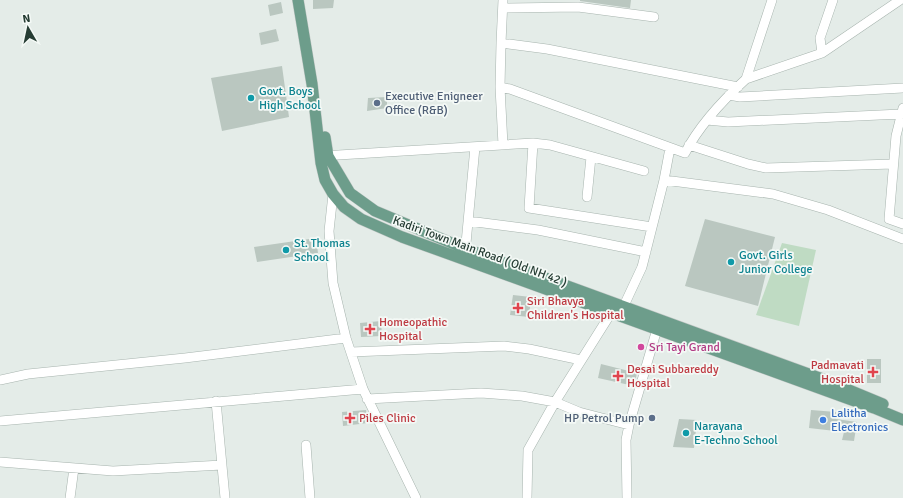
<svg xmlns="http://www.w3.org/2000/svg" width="903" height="498" font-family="Signika,sans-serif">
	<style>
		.green { fill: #bfdbc3 }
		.building { fill: #bac7c0 }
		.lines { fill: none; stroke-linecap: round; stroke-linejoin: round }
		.minor-casing { stroke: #a7b4ae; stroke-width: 10 }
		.major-casing { stroke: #c2c8c6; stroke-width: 12 }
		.minor { stroke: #fff; stroke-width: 9 }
		.major { stroke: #6d9d8b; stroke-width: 11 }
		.culture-dot { fill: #0f9aa8; stroke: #f4f9f6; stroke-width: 1.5 }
		.service-dot { fill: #5c6f8a; stroke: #f4f9f6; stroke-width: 1.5 }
		.health-dot { fill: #e0444e; stroke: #f4f9f6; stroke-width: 1.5 }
		.hotel-dot { fill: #d1479c; stroke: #f4f9f6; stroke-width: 1.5 }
		.shop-dot { fill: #3f7fe0; stroke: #f4f9f6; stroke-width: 1.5 }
		.labels { text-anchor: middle; stroke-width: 3.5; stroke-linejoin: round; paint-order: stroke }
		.culture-label { font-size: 12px; fill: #0d838f; stroke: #f4f9f6; text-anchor: start }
		.service-label { font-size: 12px; fill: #4e5e75; stroke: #f4f9f6; text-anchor: start }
		.street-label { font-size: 12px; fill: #253c33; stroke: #f4f9f6 }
		.health-label { font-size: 12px; fill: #be3a42; stroke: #f4f9f6; text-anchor: start }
		.hotel-label { font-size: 12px; fill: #b23c85; stroke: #f4f9f6; text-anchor: start }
		.shop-label { font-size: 12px; fill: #366cbe; stroke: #f4f9f6; text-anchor: start }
	</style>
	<rect width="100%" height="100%" fill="#e4ece8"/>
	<path class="green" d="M782 243 816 250 799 326 756 315Z"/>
	<path class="building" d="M313 0H334L333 8 313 9Z
		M580 0H631L630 8 580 1Z
		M281 2 283 13 270 16 268 5Z
		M276 29 279 41 261 45 259 33Z
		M282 66 289 117 222 131 211 78Z
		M387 97V108L367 111 368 98Z
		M705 219 775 237 758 306 685 286Z
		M316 238 318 253 257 262 254 247Z
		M513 295 531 297 529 317 510 315Z
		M381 321 382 336 361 337 360 323Z
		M867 359H881V383H867Z
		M601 364 637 373 634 386 598 378Z
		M366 410 368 423 343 426 342 412Z
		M811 410 836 412V419L857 422 854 441 842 440 844 432 809 428Z
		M679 419 697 420 694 448 673 447Z"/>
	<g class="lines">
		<g class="minor-casing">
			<path id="minor" d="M503 8 578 7 654 17
				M501 43 547 49 738 87
				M822 53 820 38 833 0
				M746 79 822 53 900 0
				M500 87 510 89 685 153C699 126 723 100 746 79L772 0
				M729 95 740 97 903 88
				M903 108 896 136 889 219 903 224
				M707 120 728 122 901 114
				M533 143 529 208 652 227
				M503 145 500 87 501 43 503 0
				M689 145 748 164 766 168 893 164
				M322 156 533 143 550 145 644 171
				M664 180 773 194 828 210 903 239
				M333 194 329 231 333 283 346 338 363 389 416 498
				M587 197 591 157
				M468 221 538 230 646 252
				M465 254 475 147
				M621 312 642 267 664 180 670 148
				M351 352 504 346 529 349 581 360
				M0 380 28 374 185 358 346 338
				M367 399 481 393 522 396 555 402 579 412 629 425
				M216 401 225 498
				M0 421 363 389
				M306 445 310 498
				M0 462 113 471 222 465
				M70 498 74 468
				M527 498 528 450 555 402 611 313
				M627 498 626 440 629 425 657 329"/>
		</g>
		<g class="major-casing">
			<path id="major" d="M298 0 312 84 321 163 325 180 333 194 344 207 361 219 402 237 874 408 903 420
				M325 137 328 156 350 193 375 211 466 249 825 380 883 404"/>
		</g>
		<use href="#minor" class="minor"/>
		<use href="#major" class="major"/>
	</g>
	<g class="culture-dot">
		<circle cx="251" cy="98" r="4"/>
		<circle cx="286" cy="250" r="4"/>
		<circle cx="731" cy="262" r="4"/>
		<circle cx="686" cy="433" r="4"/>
	</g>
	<g class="service-dot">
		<circle cx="377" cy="103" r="4"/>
		<circle cx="652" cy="418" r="4"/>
	</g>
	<g class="health-dot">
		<path d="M516 302h4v4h4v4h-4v4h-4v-4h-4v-4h4z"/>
		<path d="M368 323h4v4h4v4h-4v4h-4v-4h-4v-4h4z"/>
		<path d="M871 366h4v4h4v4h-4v4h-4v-4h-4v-4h4z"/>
		<path d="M616 370h4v4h4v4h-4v4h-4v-4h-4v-4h4z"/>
		<path d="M348 412h4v4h4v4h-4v4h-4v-4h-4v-4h4z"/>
	</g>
	<circle class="hotel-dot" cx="641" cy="347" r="4"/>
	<circle class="shop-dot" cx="823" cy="420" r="4"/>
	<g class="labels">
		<g class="culture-label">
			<text x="259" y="95">Govt. Boys<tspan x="259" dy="14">High School</tspan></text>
			<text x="294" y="247">St. Thomas<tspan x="294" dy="14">School</tspan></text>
			<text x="739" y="259">Govt. Girls<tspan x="739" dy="14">Junior College</tspan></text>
			<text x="694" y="430">Narayana<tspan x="694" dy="14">E-Techno School</tspan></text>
		</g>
		<g class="service-label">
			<text x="385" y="100">Executive Enigneer<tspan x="385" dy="14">Office (R&amp;B)</tspan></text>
			<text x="644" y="422" text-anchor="end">HP Petrol Pump</text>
		</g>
		<g class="street-label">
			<text transform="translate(480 251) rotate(20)" y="4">Kadiri Town Main Road ( Old NH 42 )</text>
		</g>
		<g class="health-label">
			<text x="527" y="305">Siri Bhavya<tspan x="527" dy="14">Children's Hospital</tspan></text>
			<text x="379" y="326">Homeopathic<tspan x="379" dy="14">Hospital</tspan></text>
			<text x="864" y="369" text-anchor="end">Padmavati<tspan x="864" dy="14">Hospital</tspan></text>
			<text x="627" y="373">Desai Subbareddy<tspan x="627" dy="14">Hospital</tspan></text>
			<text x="359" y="422">Piles Clinic</text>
		</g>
		<g class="hotel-label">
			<text x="649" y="351">Sri Tayi Grand</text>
		</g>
		<g class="shop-label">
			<text x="831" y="417">Lalitha<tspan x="831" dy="14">Electronics</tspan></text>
		</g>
	</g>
	<g transform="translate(28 28) rotate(351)" stroke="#f4f9f6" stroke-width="3" paint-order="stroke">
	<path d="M0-3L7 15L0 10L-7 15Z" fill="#253c33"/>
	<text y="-6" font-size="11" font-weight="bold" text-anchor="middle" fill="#253c33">N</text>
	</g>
</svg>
